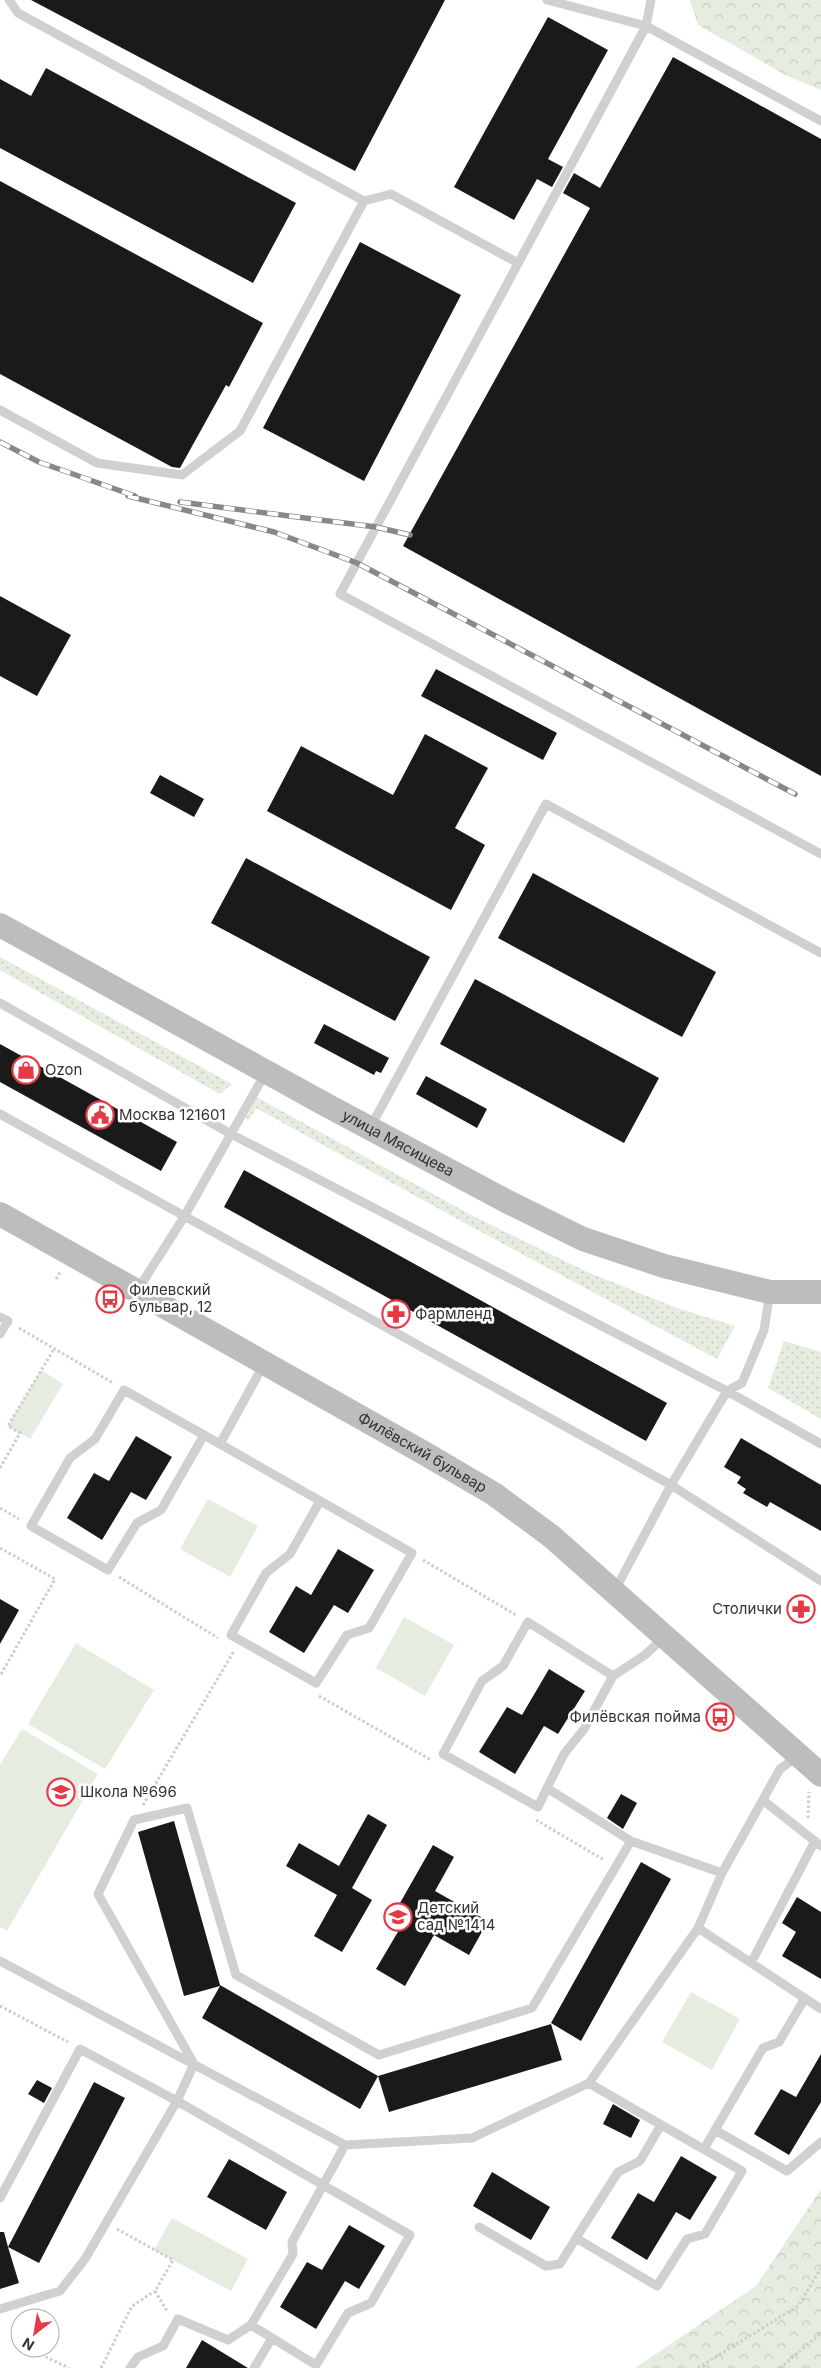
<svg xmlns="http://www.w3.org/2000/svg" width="821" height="2368" font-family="Inter,sans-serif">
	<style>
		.grass { fill: url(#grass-dots) }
		.forest { fill: url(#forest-crowns) }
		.park { fill: #e6ecdf }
		.building { fill: #1a1a1a }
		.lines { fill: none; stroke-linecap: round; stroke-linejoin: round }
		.path { stroke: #cdcdcd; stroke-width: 3; stroke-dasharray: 2.5 2.5; stroke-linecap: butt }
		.lane { stroke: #d0d0d0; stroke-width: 9 }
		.secondary { stroke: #bdbdbd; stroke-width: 24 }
		.rail-casing { stroke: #888; stroke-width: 5.5 }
		.rail { stroke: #fff; stroke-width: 4; stroke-dasharray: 11; stroke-linecap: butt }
		.labels { text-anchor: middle; stroke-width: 5; stroke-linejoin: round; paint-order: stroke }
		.poi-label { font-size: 15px; fill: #333; stroke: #fff; text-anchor: start }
		.street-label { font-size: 15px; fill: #333; stroke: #fff }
	</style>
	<defs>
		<pattern id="grass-dots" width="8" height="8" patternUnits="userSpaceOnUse" patternTransform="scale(1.25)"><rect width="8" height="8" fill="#e6ecdf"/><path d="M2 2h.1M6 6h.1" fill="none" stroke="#c6cbc0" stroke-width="1.8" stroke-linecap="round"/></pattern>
		<pattern id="forest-crowns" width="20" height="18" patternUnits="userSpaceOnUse" patternTransform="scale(1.25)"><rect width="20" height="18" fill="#e6ecdf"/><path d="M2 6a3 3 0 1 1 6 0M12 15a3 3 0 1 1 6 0" fill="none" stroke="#c6cbc0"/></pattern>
	</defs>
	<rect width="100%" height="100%" fill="#fff"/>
	<path class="grass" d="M0 957 232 1084 220 1094 0 970Z
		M256 1097 475 1217 585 1271 677 1308 735 1326 717 1359 470 1226 256 1108 249 1120 246 1118Z
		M784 1341 821 1352V1419L768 1388Z"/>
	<path class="forest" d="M690 0H821V90L787 76 698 25Z
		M821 2189V2368H635L756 2286Z"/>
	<path class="park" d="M41 1370 63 1384 30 1439 8 1426Z
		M208 1499 258 1526 230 1577 180 1549Z
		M404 1617 454 1645 425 1696 376 1668Z
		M76 1643 154 1690 105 1769 28 1724Z
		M22 1729 98 1774 7 1931 0 1927V1765Z
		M691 1992 740 2019 712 2070 662 2042Z
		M172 2218 248 2259 231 2291 154 2250Z"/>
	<path class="building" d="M31 0H445L355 171Z
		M548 17 608 50 548 159 563 167 552 187 537 179 514 220 454 187Z
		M673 57 821 139V776L403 546 590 208 563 193 574 173 600 188Z
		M46 68 296 203 253 283 0 148V79L31 96Z
		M0 181 263 323 229 387 226 385 180 468 172 467 0 374Z
		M360 242 461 295 364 481 263 428Z
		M0 596 71 635 37 696 0 676Z
		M436 669 557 733 543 760 421 696Z
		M425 734 488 768 455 828 485 845 451 910 267 811 301 746 393 795Z
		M160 775 204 799 194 817 150 793Z
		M246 858 430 957 395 1021 211 923Z
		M533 873 716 972 682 1037 498 938Z
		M475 979 659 1078 624 1143 440 1044Z
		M324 1024 389 1058 381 1073 376 1071 374 1075 314 1043Z
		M0 1044 177 1142 161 1171 0 1082Z
		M426 1076 487 1109 477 1128 416 1094Z
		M244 1170 667 1403 646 1441 224 1207Z
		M136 1436 172 1457 146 1500 131 1492 102 1540 67 1518 94 1473 109 1481Z
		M741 1438 821 1485V1531L770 1502 767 1507 743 1493 746 1489 737 1483 741 1477 724 1467Z
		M338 1549 374 1570 348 1613 334 1605 304 1653 269 1632 296 1586 311 1595Z
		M0 1599 19 1610 0 1644Z
		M549 1669 585 1691 558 1734 544 1726 515 1774 479 1752 507 1707 522 1715Z
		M621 1794 637 1803 623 1829 607 1818Z
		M368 1814 387 1825 352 1888 372 1900 342 1952 314 1936 337 1895 286 1866 299 1843 339 1866Z
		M174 1821 220 1985 378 2076 551 2024 562 2060 389 2112 378 2076 360 2109 202 2018 220 1986 184 1996 138 1832Z
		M433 1845 454 1857 435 1891 488 1921 469 1955 434 1935 405 1986 376 1969 399 1930 388 1924Z
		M641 1862 671 1879 581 2041 551 2023Z
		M797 1897 821 1912V1979L782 1956 796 1932 782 1923Z
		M821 2054V2102L789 2155 754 2134 781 2089 796 2097Z
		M37 2080 52 2088 44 2103 28 2094Z
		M94 2082 125 2098 39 2263 8 2247 19 2283 0 2289V2232H4L8 2247Z
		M613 2104 640 2120 631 2138 603 2124Z
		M681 2156 717 2177 690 2220 676 2212 647 2260 611 2238 638 2193 654 2202Z
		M229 2159 287 2192 266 2230 207 2197Z
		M492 2172 550 2207 531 2240 473 2206Z
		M349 2225 385 2246 359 2289 345 2281 316 2329 280 2307 307 2262 322 2270Z
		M202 2340 248 2368H186Z"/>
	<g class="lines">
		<path class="path" d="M56 1279 61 1271
			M19 1328 113 1383
			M0 1468 20 1433 8 1426 54 1349
			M0 1508 19 1519
			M0 1548 55 1579 0 1676
			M423 1560 516 1615
			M119 1577 218 1638
			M319 1696 431 1760
			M143 1805 234 1651
			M808 1818 809 1792
			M536 1820 604 1860
			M0 2006 68 2042
			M117 2229 173 2260 155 2291 167 2311
			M42 2348 44 2356 69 2368
			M101 2368 132 2306 155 2291
			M698 2368 798 2306 821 2268
			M780 2368 821 2333"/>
		<path class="lane" d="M9 0 18 13 364 201
			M547 0 646 26 821 121
			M651 0 646 26 340 594 821 854
			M0 410 97 463 182 475 240 431 364 201 391 194 518 263
			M0 1003 231 1134 727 1391 821 1444
			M0 1114 671 1485 614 1592
			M370 1128 546 804 821 953
			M137 1291 184 1217 266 1072
			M770 1292 764 1330 742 1383 727 1391 671 1485 821 1581
			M0 1317 8 1321 0 1334
			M264 1364 220 1444 412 1553 369 1628 347 1635 316 1683 231 1635 266 1573 290 1554 320 1501
			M204 1435 161 1510 137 1523 108 1570 31 1526 70 1458 95 1439 124 1390 220 1444
			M613 1676 528 1622 503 1666 482 1681 443 1754 538 1807 547 1788 631 1841 722 1873
			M547 1788 564 1754 584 1729 613 1676 645 1655 664 1637
			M764 1801 821 1846
			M698 1928 821 2009
			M0 1961 345 2145 472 2138 589 2083 698 1928 722 1873 780 1769 798 1756
			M751 1963 815 1841
			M589 2083C640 2113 691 2142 742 2171L705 2234 687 2239 657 2286 576 2238 618 2172 640 2161 661 2125
			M715 2130 763 2048 779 2042 805 1998
			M704 2149 715 2130 787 2171 821 2142
			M0 2198 80 2049 177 2101 410 2235 371 2303 348 2313 316 2365 251 2325 228 2340 178 2319 163 2346 138 2357 130 2368
			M479 2227 546 2266 560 2264 576 2238
			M0 2309 60 2291 85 2259 177 2101 194 2064 98 1894 134 1820 187 1808 236 1975 379 2055 532 2008 631 1841
			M251 2325 293 2254 292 2242 345 2145
			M254 2368 272 2338"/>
		<g class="secondary">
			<path id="s1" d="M0 925 330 1107 506 1201 583 1239 664 1266 770 1292H821"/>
			<path id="s2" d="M0 1214 424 1453 494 1494 551 1536 821 1775"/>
		</g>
		<g class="rail-casing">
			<path id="rail" d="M0 442 39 462 135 496
				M128 496 274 532 357 563 795 794
				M180 502 376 527 410 535"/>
		</g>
		<use href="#rail" class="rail"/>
	</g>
	<defs>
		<g id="shop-ring" transform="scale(1.4375)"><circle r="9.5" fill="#fff" stroke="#e63946" stroke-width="1.5"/><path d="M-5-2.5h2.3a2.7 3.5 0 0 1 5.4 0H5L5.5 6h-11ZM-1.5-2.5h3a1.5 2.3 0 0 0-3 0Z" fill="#e63946"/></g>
		<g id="civic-ring" transform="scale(1.4375)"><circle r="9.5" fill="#fff" stroke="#e63946" stroke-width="1.5"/><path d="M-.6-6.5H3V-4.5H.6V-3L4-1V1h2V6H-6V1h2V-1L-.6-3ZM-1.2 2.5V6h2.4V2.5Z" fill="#e63946"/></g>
		<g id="bus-ring" transform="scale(1.4375)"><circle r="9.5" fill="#fff" stroke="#e63946" stroke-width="1.5"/><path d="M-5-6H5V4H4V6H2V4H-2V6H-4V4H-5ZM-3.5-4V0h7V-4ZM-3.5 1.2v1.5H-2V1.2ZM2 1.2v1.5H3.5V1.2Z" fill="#e63946"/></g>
		<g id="pharmacy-ring" transform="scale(1.4375)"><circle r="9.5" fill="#fff" stroke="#e63946" stroke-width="1.5"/><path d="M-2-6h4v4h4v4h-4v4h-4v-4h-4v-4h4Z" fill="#e63946"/></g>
		<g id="school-ring" transform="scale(1.4375)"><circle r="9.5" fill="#fff" stroke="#e63946" stroke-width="1.5"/><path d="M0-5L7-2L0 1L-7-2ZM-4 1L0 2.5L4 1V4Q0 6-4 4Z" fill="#e63946"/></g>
	</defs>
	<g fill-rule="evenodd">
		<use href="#shop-ring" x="26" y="1070"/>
		<use href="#civic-ring" x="100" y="1115"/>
		<use href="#bus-ring" x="110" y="1299"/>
		<use href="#pharmacy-ring" x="396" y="1314"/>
		<use href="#pharmacy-ring" x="801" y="1609"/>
		<use href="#bus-ring" x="720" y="1717"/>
		<use href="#school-ring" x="61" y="1792"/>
		<use href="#school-ring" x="398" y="1917"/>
	</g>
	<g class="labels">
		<g class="poi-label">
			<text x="45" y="1075">Ozon</text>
			<text x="119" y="1120">Москва 121601</text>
			<text x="129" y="1295">Филевский<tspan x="129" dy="17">бульвар, 12</tspan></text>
			<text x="415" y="1319">Фармленд</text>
			<text x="782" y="1614" text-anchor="end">Столички</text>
			<text x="701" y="1722" text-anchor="end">Филёвская пойма</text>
			<text x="80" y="1797">Школа №696</text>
			<text x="417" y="1913">Детский<tspan x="417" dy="17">сад №1414</tspan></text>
		</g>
		<g class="street-label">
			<text dy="5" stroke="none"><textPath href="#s1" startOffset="454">улица Мясищева</textPath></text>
			<text dy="5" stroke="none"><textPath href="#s2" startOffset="485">Филёвский бульвар</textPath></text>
		</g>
	</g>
	<g transform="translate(35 2333) rotate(211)"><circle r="24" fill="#ffffff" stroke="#adadad"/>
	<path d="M0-4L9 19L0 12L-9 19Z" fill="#e63946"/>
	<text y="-8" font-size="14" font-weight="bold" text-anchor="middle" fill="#333333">N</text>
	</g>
</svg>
